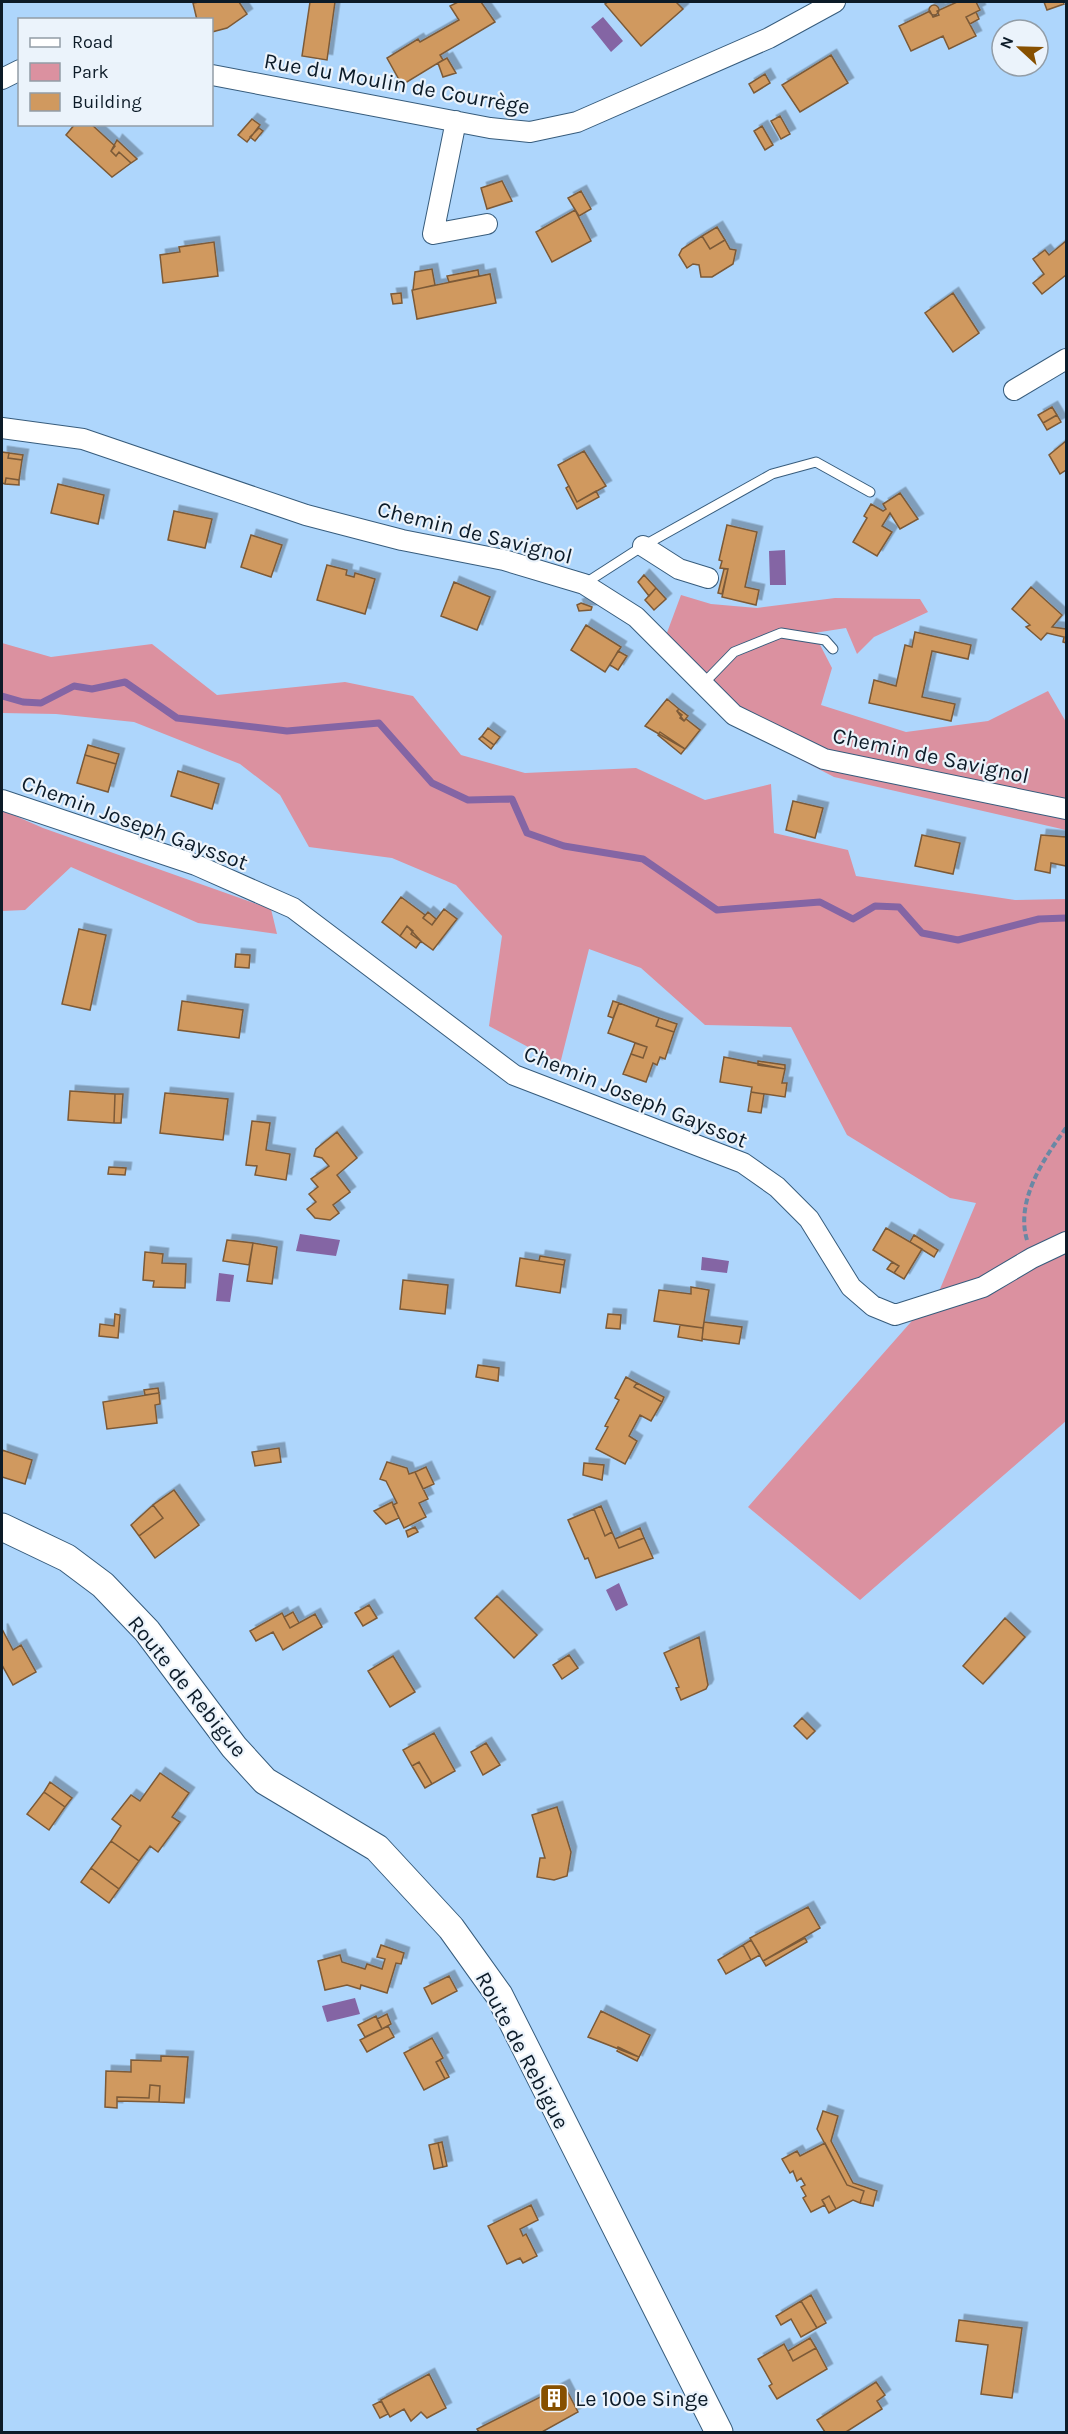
<svg xmlns="http://www.w3.org/2000/svg" width="1068" height="2434" font-family="Karla,sans-serif">
	<style>
		.green { fill: #db91a0 }
		.water { fill: #8465a4 }
		.lines { fill: none; stroke-linecap: round; stroke-linejoin: round }
		.stream { stroke: #8465a4; stroke-width: 7 }
		.building { fill: #d0995f; stroke: #7c5a37; stroke-width: 1.5; filter: url(#shadow) }
		.lane-casing { stroke: #375c7c; stroke-width: 11 }
		.street-casing { stroke: #375c7c; stroke-width: 22 }
		.secondary-casing { stroke: #375c7c; stroke-width: 29 }
		.path { stroke: #6a88a4; stroke-width: 4; stroke-dasharray: 6 3; stroke-linecap: butt }
		.lane { stroke: #fff; stroke-width: 9 }
		.street { stroke: #fff; stroke-width: 20 }
		.secondary { stroke: #fff; stroke-width: 27 }
		.labels { text-anchor: middle; stroke-width: 4.5; stroke-linejoin: round; paint-order: stroke }
		.street-label { font-size: 22px; fill: #0c1b28; stroke: #ebf3fb }
		.poi-label { font-size: 22px; fill: #0c1b28; stroke: #ebf3fb; text-anchor: start }
	</style>
	<defs>
		<filter id="shadow"><feDropShadow dx="5.5" dy="-5.5" stdDeviation="0" flood-color="#0004"/></filter>
	</defs>
	<rect width="100%" height="100%" fill="#aed6fc"/>
	<path class="green" d="M681 595 711 604 757 608 835 598 920 599 928 612 874 637 857 654 846 628 814 633 832 668 821 705 906 732 988 721 1048 691 1066 722V830L834 777 755 736 665 638Z
		M2 643 51 657 152 644 217 695 345 682 413 696 461 755 525 773 636 768 705 800 771 784 774 833 848 850 856 876 1015 900 1066 899V1421L860 1600 748 1507 940 1289 976 1203 950 1198 847 1135 791 1027 705 1025 641 968 589 949 560 1064 489 1026 502 936 456 885 392 858 309 847 280 795 240 764 134 722 56 714 2 713Z
		M2 810 43 828 271 909 277 934 198 923 71 867 25 910 2 911Z"/>
	<path class="water" d="M603 17 623 41 611 52 591 27Z
		M785 550 786 585H770L769 551Z
		M300 1234 340 1240 336 1256 296 1251Z
		M702 1257 729 1261 727 1273 701 1270Z
		M219 1273 234 1275 230 1302 216 1301Z
		M619 1583 628 1605 616 1611 606 1590Z
		M355 1998 360 2014 327 2022 322 2006Z"/>
	<g class="lines">
		<path class="stream" d="M2 696 23 702 41 703 74 686 92 689 125 682 177 718 287 731 379 723 432 783 468 800 512 799 527 833 564 846 643 859 717 910 820 902 853 919 875 906 899 907 922 933 958 940 1039 919 1066 918"/>
	</g>
	<path class="building" d="M199 2H239L247 14 227 28 212 32V20H197L193 3Z
		M310 2H335L327 60 302 56Z
		M458 2H481L495 22 440 55 443 60 402 85 387 58 418 39 420 42 459 20 450 6Z
		M608 2H676L683 9 641 46 605 4Z
		M957 2H976L980 10 966 17 976 36 949 49 943 36 911 51 899 26 930 11 933 17 939 15 937 11Z
		M1044 2H1063L1064 4 1047 10Z
		M929 10a5 5 0 1 1 10 0a5 5 0 1 1-10 0Z
		M976 12 979 19 970 24 966 17Z
		M831 55 848 83 800 112 782 85Z
		M447 58 456 73 443 77 438 63Z
		M765 74 770 83 754 93 749 84Z
		M780 116 790 134 781 139 771 121Z
		M252 119 260 125 247 142 238 135Z
		M75 124H91L115 146 111 151 116 156 119 152 131 163 112 177 66 135Z
		M762 126 773 145 765 150 754 131Z
		M259 128 263 131 255 141 250 137Z
		M117 140 135 157 137 159 131 163 119 152 116 156 111 151Z
		M502 181 512 201 487 209 481 188Z
		M581 191 591 209 579 216 568 198Z
		M575 210 591 241 552 262 536 232Z
		M717 227 725 240 710 249 702 236Z
		M702 236 710 249 725 240 730 249 736 250 733 264 712 277H701L699 265 693 264 687 268 679 255 682 249Z
		M1066 241V275L1042 294 1033 283 1044 274 1033 259 1045 250 1049 255Z
		M214 242 218 276 163 283 160 255 180 252 179 247Z
		M432 269 435 285 413 290 415 272Z
		M478 270 479 276 449 282 447 276Z
		M490 274 496 303 417 319 412 290Z
		M401 293 402 303 393 304 391 294Z
		M953 293 979 333 953 352 925 313Z
		M1052 407 1057 415 1043 423 1038 415Z
		M1057 415 1061 422 1047 430 1043 423Z
		M1066 441V470L1060 474 1049 455Z
		M584 451 606 486 577 502 558 465Z
		M2 452 9 453 8 458 22 460 19 480 6 478 5 484 2 483Z
		M9 453 23 455 22 460 8 458Z
		M6 478 19 480V485L5 484Z
		M58 484 104 495 98 524 51 513Z
		M569 486 577 502 596 491 599 497 577 509 566 488Z
		M900 493 918 519 900 529 890 513 882 526 892 532 877 556 853 542 867 518 864 516 871 504 883 511 886 509 883 504Z
		M174 511 212 519 205 548 168 540Z
		M727 525 757 532 745 587 759 590 756 605 722 597 728 569 720 568 722 561 719 560Z
		M251 535 282 545 271 577 241 567Z
		M327 565 347 570 346 575 354 577 355 573 375 579 365 614 317 600Z
		M724 569H728L722 594 718 593Z
		M644 575 656 588 649 596 638 582Z
		M454 582 490 597 477 630 441 616Z
		M1031 587 1062 615 1052 627 1066 629V643L1063 642 1064 637 1047 633 1041 640 1026 627 1030 625 1012 609Z
		M656 588 666 599 654 610 645 600Z
		M581 603 592 607 591 610 579 611 577 605Z
		M586 625 621 647 605 672 571 650Z
		M915 632 971 645 968 659 932 651 922 697 955 704 951 721 869 703 874 680 896 686 905 645 912 647Z
		M618 651 627 656 618 670 610 665Z
		M667 699 679 709 677 711 682 715 680 718 684 721 686 719 700 730 685 749 645 726Z
		M679 709 688 716 684 721 677 711Z
		M488 728 500 737 494 745 482 736Z
		M660 732 685 749 681 754 658 735Z
		M482 736 494 745 491 749 479 739Z
		M88 745 119 754 116 764 85 755Z
		M85 755 116 764 108 792 77 783Z
		M178 771 219 784 212 809 171 796Z
		M793 801 823 808 815 838 786 830Z
		M922 835 960 843 953 874 915 866Z
		M1041 835 1066 837V866L1051 863 1050 873 1035 870Z
		M401 897 425 915 423 918 432 925 444 909 457 919 433 950 411 934 413 931 407 926 400 936 382 922Z
		M428 912 436 919 432 925 423 918Z
		M407 926 421 941 416 948 400 936Z
		M79 929 106 935 90 1010 62 1004Z
		M236 954 250 955 249 968 235 967Z
		M182 1001 243 1010 239 1038 178 1030Z
		M613 1001 619 1003 613 1018 608 1016Z
		M619 1003 659 1018 656 1026 674 1032 665 1059 660 1057 657 1065 653 1063 646 1082 623 1074 631 1054 643 1058 647 1047 608 1033Z
		M659 1018 677 1024 674 1032 656 1026Z
		M635 1043 647 1047 643 1058 631 1054Z
		M724 1057 785 1069 782 1083H787L785 1097 751 1092 752 1087 720 1082Z
		M758 1061 785 1065V1069L758 1065Z
		M70 1091 115 1094 114 1123 68 1120Z
		M751 1092 764 1094 761 1113 748 1111Z
		M165 1093 228 1099 223 1140 160 1133Z
		M115 1094H123L121 1123H114Z
		M252 1121 270 1123 266 1150 290 1154 286 1180 255 1175 257 1166 246 1165Z
		M337 1132 357 1158 337 1175 350 1192 333 1205 339 1213 330 1220 315 1218 307 1209 316 1202 309 1194 318 1187 311 1179 329 1166 322 1158 314 1156 316 1149Z
		M109 1167 126 1168 125 1175 108 1174Z
		M886 1228 922 1249 904 1279 894 1273 899 1266 873 1250Z
		M914 1235 938 1250 934 1257 910 1242Z
		M227 1240 253 1243 249 1265 223 1261Z
		M253 1243 277 1247 272 1284 247 1281Z
		M145 1252 163 1254 162 1263 186 1264 185 1288 153 1287 154 1281 143 1280Z
		M540 1256 565 1260 564 1265 539 1261Z
		M520 1258 564 1265 560 1293 516 1286Z
		M892 1262 899 1266 894 1273 887 1269Z
		M403 1280 448 1285 445 1314 400 1309Z
		M691 1287 709 1290 703 1328 654 1321 659 1290 691 1294Z
		M115 1314 120 1315 118 1338 99 1336 100 1324 114 1326Z
		M608 1314 621 1315 620 1329 606 1328Z
		M704 1322 742 1327 739 1344 702 1339Z
		M680 1325 703 1328 702 1341 678 1337Z
		M478 1365 499 1368 498 1381 476 1377Z
		M626 1377 637 1383 634 1387 662 1402 651 1421 640 1415 629 1436 637 1441 625 1464 596 1449 608 1427 605 1426 619 1400 615 1398Z
		M637 1383 664 1397 662 1402 634 1387Z
		M158 1388 159 1393 145 1395 144 1390Z
		M159 1393 160 1404 155 1405 157 1423 107 1429 103 1402Z
		M279 1448 281 1462 255 1466 252 1452Z
		M2 1450 32 1460 25 1484 2 1477Z
		M387 1462 407 1468 409 1474 415 1472 428 1499 419 1503 426 1517 404 1528 393 1505 397 1503 386 1481 380 1479Z
		M584 1463 604 1465 602 1480 583 1475Z
		M426 1467 434 1484 423 1489 415 1472Z
		M174 1490 199 1525 155 1558 139 1536 163 1518 153 1505Z
		M392 1502 399 1518 386 1524 374 1511Z
		M153 1505 163 1518 139 1536 131 1525Z
		M601 1506 612 1532 605 1536 594 1509Z
		M594 1509 605 1536 612 1532 619 1548 644 1538 653 1558 596 1578 588 1558 585 1559 568 1520Z
		M415 1527 418 1532 408 1537 406 1531Z
		M640 1528 644 1538 619 1548 615 1539Z
		M497 1596 537 1635 514 1658 475 1618Z
		M369 1605 377 1618 363 1626 355 1613Z
		M293 1612 299 1623 290 1628 284 1617Z
		M282 1613 290 1628 315 1614 322 1627 283 1650 273 1632 256 1641 250 1631Z
		M1005 1618 1025 1637 983 1684 963 1666Z
		M2 1629 13 1650 21 1645 36 1672 13 1685 2 1665Z
		M699 1637 708 1685 706 1689 681 1700 676 1688 679 1687 664 1653Z
		M569 1655 578 1668 562 1679 553 1665Z
		M393 1656 415 1692 390 1707 368 1671Z
		M802 1718 815 1731 807 1739 794 1726Z
		M434 1733 455 1771 432 1784 419 1762 412 1766 403 1750Z
		M486 1743 500 1765 483 1775 471 1752Z
		M419 1762 432 1784 425 1788 412 1766Z
		M160 1773 189 1793 172 1817 180 1822 158 1852 150 1846 139 1861 111 1841 121 1826 112 1819 131 1795 140 1801Z
		M50 1782 72 1798 65 1807 44 1792Z
		M44 1792 65 1807 49 1830 27 1814Z
		M557 1807 571 1852 567 1876 554 1880 537 1877 540 1858H545L532 1815Z
		M111 1841 139 1861 119 1889 91 1868Z
		M91 1868 119 1889 109 1903 81 1882Z
		M808 1907 820 1928 763 1961 750 1938Z
		M805 1938 807 1942 766 1966 763 1961Z
		M751 1940 760 1955 751 1960 743 1945Z
		M381 1945 404 1953 401 1964 396 1963 387 1993 361 1985 360 1989 347 1985 325 1990 318 1961 340 1955 342 1962 365 1969 367 1964 382 1969 385 1959 377 1957Z
		M743 1945 751 1960 726 1974 718 1960Z
		M449 1976 457 1991 432 2004 424 1988Z
		M601 2011 650 2035 639 2057 588 2037Z
		M387 2014 391 2024 382 2029 377 2019Z
		M376 2016 382 2029 365 2037 358 2025Z
		M388 2026 394 2037 367 2052 360 2040Z
		M432 2038 443 2058 436 2062 445 2079 424 2090 404 2053Z
		M618 2047 639 2057 637 2061 617 2051Z
		M161 2056 188 2057 184 2103 159 2102 160 2086 150 2085 149 2098 117 2097V2108L105 2107 106 2071 131 2072V2060L161 2061Z
		M440 2060 449 2077 445 2079 436 2062Z
		M150 2085 160 2086 159 2102 117 2101V2097L149 2098Z
		M823 2111 838 2116 831 2141 853 2183 877 2191 873 2206 860 2203 864 2191 847 2185 817 2129Z
		M442 2142 447 2166 443 2167 438 2143Z
		M438 2143 443 2167 434 2169 429 2145Z
		M825 2143 847 2185 864 2191 860 2203 853 2200 836 2209 829 2196 822 2200 825 2205 811 2212 803 2198 806 2196 801 2187 805 2185 801 2178 797 2181 793 2171 790 2173 782 2159 797 2151 800 2156Z
		M829 2196 836 2209 829 2213 822 2200Z
		M531 2205 538 2220 520 2229 523 2236 526 2234 537 2256 523 2263 520 2258 507 2264 488 2226Z
		M811 2295 826 2323 817 2328 801 2301Z
		M801 2301 817 2328 801 2337 791 2319 781 2325 776 2316Z
		M959 2320 1022 2328 1012 2398 981 2394 988 2345 956 2341Z
		M810 2338 816 2348 793 2361 788 2351Z
		M784 2344 793 2361 816 2348 827 2369 777 2399 769 2386 772 2384 758 2359Z
		M429 2374 446 2408 427 2418 421 2412 411 2421 404 2409 390 2417 381 2400Z
		M876 2382 885 2395 877 2401 882 2409 846 2432H825L817 2420Z
		M564 2385 578 2412 542 2432H479L477 2429Z
		M381 2401 388 2414 380 2418 373 2405Z"/>
	<g class="lines">
		<g class="lane-casing">
			<path id="lane" d="M584 584 643 546 772 474 816 462 870 492
				M703 684 734 652 781 633 825 640 833 649"/>
		</g>
		<g class="street-casing">
			<path id="street" d="M212 75 490 128 530 132 577 122 769 38 835 2
				M2 79 20 70
				M456 121 433 234 487 224
				M1014 390 1066 359
				M2 428 83 439 306 515 402 540 504 560 584 584 636 617 734 715 824 759 1066 809
				M643 546 679 569 708 578
				M2 800 196 865 293 908 514 1075 743 1163 777 1187 809 1219 851 1287 873 1306 895 1315 983 1287 1032 1258 1066 1242"/>
		</g>
		<g class="secondary-casing">
			<path id="secondary" d="M2 1527 67 1558 103 1585 147 1631 234 1747 265 1781 377 1848 451 1928 499 1995 719 2432"/>
		</g>
		<path class="path" d="M1027 1240C1015 1201 1044 1158 1066 1128"/>
		<use href="#lane" class="lane"/>
		<use href="#street" class="street"/>
		<use href="#secondary" class="secondary"/>
	</g>
	<defs>
		<g id="building-square" transform="scale(1.5)"><rect x="-9" y="-9" width="18" height="18" rx="4" fill="#875000" stroke="#ebf3fb"/><path d="M-4-6H4V6H1V3H-1V6H-4ZM-2.5-4.3h1.7v1.8h-1.7ZM.8-4.3h1.7v1.8H.8ZM-2.5-1h1.7V.8h-1.7ZM.8-1h1.7V.8H.8Z" fill="#fff"/></g>
	</defs>
	<g fill-rule="evenodd">
		<use href="#building-square" x="554" y="2398"/>
	</g>
	<g class="labels">
		<g class="street-label">
			<text transform="translate(397 83) rotate(10)" y="8">Rue du Moulin de Courrège</text>
			<text transform="translate(475 532) rotate(14)" y="8">Chemin de Savignol</text>
			<text transform="translate(931 755) rotate(12)" y="8">Chemin de Savignol</text>
			<text transform="translate(135 822) rotate(20)" y="8">Chemin Joseph Gayssot</text>
			<text transform="translate(636 1096) rotate(22)" y="8">Chemin Joseph Gayssot</text>
			<text transform="translate(188 1686) rotate(51)" y="8">Route de Rebigue</text>
			<text transform="translate(523 2050) rotate(62)" y="8">Route de Rebigue</text>
		</g>
		<g class="poi-label">
			<text x="575" y="2406">Le 100e Singe</text>
		</g>
	</g>
	<rect width="1068" height="2434" fill="none" stroke="#0c1b28" stroke-width="6"/>
	<rect x="18" y="18" width="195" height="108" fill="#ebf3fb" stroke="#929da7" stroke-width="1.5"/>
	<rect x="30" y="38" width="30" height="9" fill="#ffffff" stroke="#929da7" stroke-width="1.5"/>
	<text x="72" y="48" font-size="18" fill="#0c1b28">Road</text>
	<rect x="30" y="63" width="30" height="18" fill="#db91a0" stroke="#929da7" stroke-width="1.5"/>
	<text x="72" y="78" font-size="18" fill="#0c1b28">Park</text>
	<rect x="30" y="93" width="30" height="18" fill="#d0995f" stroke="#929da7" stroke-width="1.5"/>
	<text x="72" y="108" font-size="18" fill="#0c1b28">Building</text>
	<g transform="translate(1020 48) rotate(292)"><circle r="28" fill="#ebf3fb" stroke="#929da7" stroke-width="1.5"/>
	<path d="M0-4.5L10 22L0 15L-10 22Z" fill="#875000"/>
	<text y="-9" font-size="16" font-weight="bold" text-anchor="middle" fill="#0c1b28">N</text>
	</g>
</svg>
